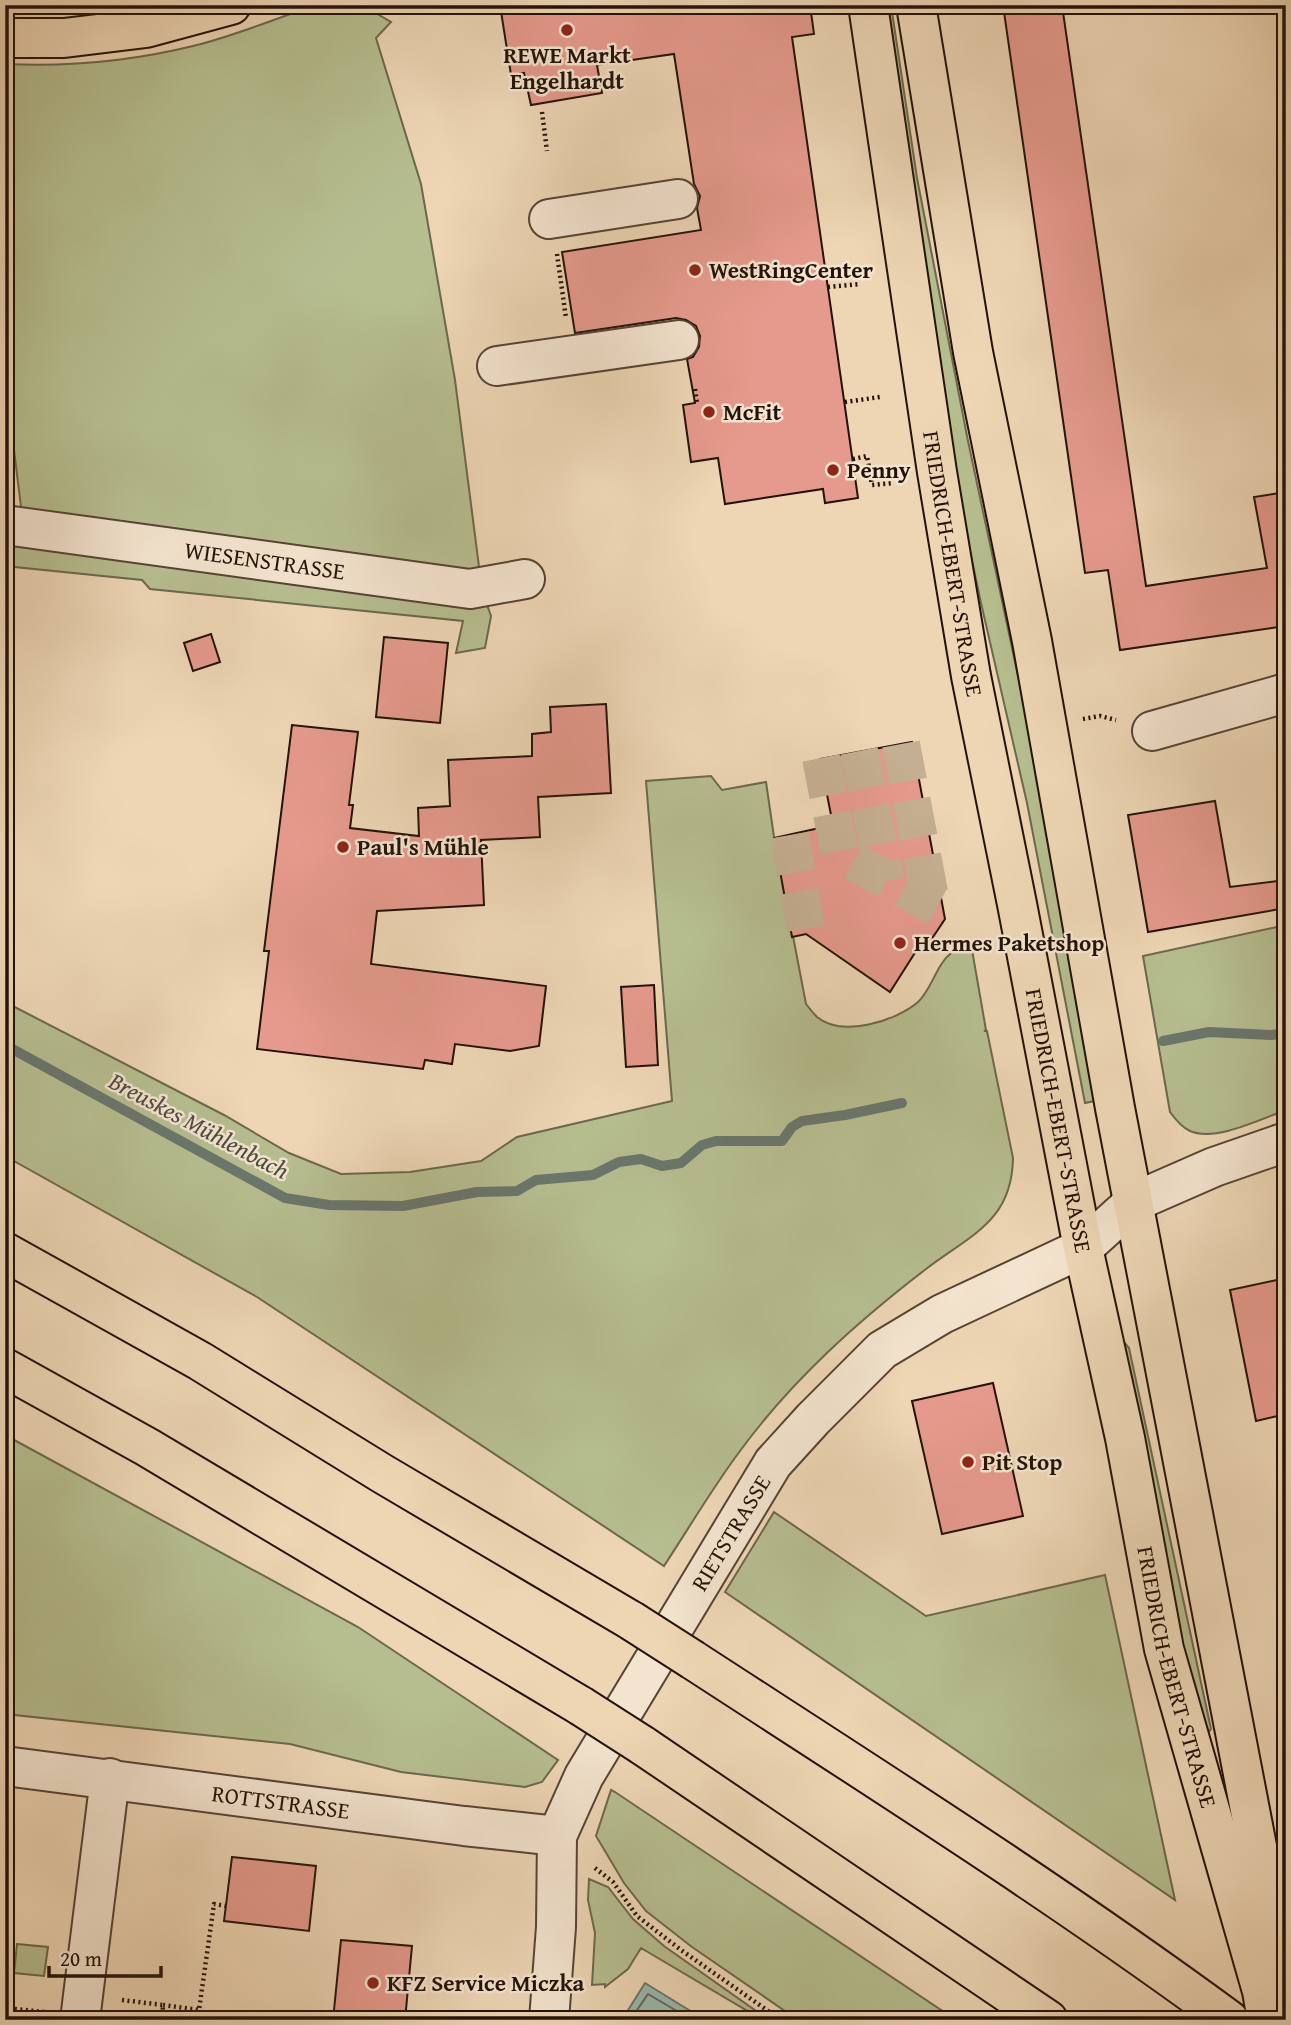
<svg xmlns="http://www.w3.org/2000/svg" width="1291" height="2025" font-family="'Gentium Book Plus',serif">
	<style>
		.green { fill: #b6be90; stroke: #6c684c; stroke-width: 2 }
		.water { fill: #99b9b0; stroke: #6a766d; stroke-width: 2 }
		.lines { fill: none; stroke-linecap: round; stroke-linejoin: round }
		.shore { stroke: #5e665c; stroke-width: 2 }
		.stream { stroke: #6a766d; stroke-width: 10 }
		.building { fill: #e69a8d; stroke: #231208; stroke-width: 2 }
		.minor-tunnel { stroke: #c5af92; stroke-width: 38; stroke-dasharray: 38 19; stroke-linecap: butt }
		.minor-casing { stroke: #564333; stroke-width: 42 }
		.major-casing { stroke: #231208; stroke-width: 42 }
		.highway-casing { stroke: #231208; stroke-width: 42 }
		.path { stroke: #231208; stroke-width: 4.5; stroke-dasharray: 2 3.5; stroke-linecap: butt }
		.minor { stroke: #f4e4cf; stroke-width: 38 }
		.major { stroke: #eed6b5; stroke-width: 38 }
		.highway { stroke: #eed6b5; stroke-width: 38 }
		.highway-bridge-casing { stroke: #231208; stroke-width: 42; stroke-linecap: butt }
		.highway-bridge { stroke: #eed6b5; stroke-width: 38 }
		.poi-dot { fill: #8f2418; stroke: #f4e4cf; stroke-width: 2.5 }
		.labels { text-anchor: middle; stroke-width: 5; stroke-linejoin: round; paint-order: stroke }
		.poi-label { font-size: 23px; font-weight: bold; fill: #231208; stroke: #f4e4cf; text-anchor: start }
		.street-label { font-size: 23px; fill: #231208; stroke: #f4e4cf }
		.water-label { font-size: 24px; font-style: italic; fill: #4c4c43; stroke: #f4e4cf }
	</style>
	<rect width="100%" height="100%" fill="#eed6b5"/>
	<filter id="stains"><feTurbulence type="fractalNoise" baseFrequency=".00286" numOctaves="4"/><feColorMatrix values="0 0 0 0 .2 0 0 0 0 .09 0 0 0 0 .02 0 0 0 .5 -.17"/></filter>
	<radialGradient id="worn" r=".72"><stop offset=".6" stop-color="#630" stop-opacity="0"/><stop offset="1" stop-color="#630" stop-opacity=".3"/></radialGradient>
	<path class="green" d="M317 5H362L391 22 376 38 421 184 455 380 481 582 22 515 5 377V64C69 67 132 61 193 46 235 36 276 18 317 5Z
		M880 5H891L917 178 968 441 1064 892 1104 1099 1085 1103 1027 803 981 603 954 475Z
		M5 535 486 602 491 616 485 648 456 653 463 621 150 589 142 580 5 566Z
		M711 776 722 790 766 782 774 837 806 1004C809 1008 813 1013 817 1017 842 1038 896 1021 918 1002 932 989 936 965 951 953 956 949 965 946 971 944L986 1030 984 1031H987L1013 1158C1012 1222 970 1235 926 1269 857 1322 792 1380 740 1451 713 1487 689 1528 664 1566L257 1297 5 1156V1002L224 1115 289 1153 341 1174 410 1172 481 1161 517 1137 672 1101 646 781Z
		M1286 925V1110C1261 1119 1215 1142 1190 1131 1181 1127 1175 1119 1170 1112L1143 956Z
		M1124 1342 1129 1348 1211 1729 1206 1735 1201 1733 1118 1345Z
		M5 1435 358 1627 558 1760 542 1782 525 1787 401 1772 290 1744 5 1714Z
		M774 1512 926 1616 1105 1575 1175 1900 725 1592Z
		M611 1790 615 1792 956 2020H798L692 1947 646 1911 624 1883 596 1836Z
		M589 1879 608 1887 633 1919 664 1946 769 2020H745L749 2012 641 1948 628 1969 605 1987V1984L592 1985 595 1933 588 1900Z
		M17 1944 48 1947 44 1976 14 1973Z
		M603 2012 613 2013 624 2020H590V2013Z"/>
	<path class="water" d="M645 1983 705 2020H632L625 2015Z"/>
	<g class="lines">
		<path class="shore" d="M634 2020 635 2013 648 1994 692 2020"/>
		<path class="stream" d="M1163 1041 1209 1032 1271 1035 1286 1033
			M5 1045 285 1198 329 1205 403 1206 477 1192 517 1191 536 1180 593 1175 619 1162 641 1159 662 1166 681 1163 702 1145 716 1141H782L792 1127 802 1121 845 1115 902 1103"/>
	</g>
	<path class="building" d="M500 5H810L814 34 792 37 858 498 825 503 823 489 725 504 718 458 691 462 683 405 695 403 687 359 693 357 699 347 700 336 696 326 686 320 676 318 575 333 562 252 701 230 697 208 700 196 694 184 674 54 597 65 602 93 531 105 524 73 511 75Z
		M1003 5H1062L1146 586 1267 568 1254 497 1286 492V626L1120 650 1108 570 1085 573Z
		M211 634 220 662 193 671 184 643Z
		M384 637 448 643 440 723 376 717Z
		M606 704 611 793 538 797 540 837 481 840 484 905 377 911 371 964 546 986 539 1046 510 1051 455 1044 452 1064 425 1060 423 1069 257 1049 269 951H264L292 725 358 732 349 805H353L350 828 419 836 418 808 450 806 448 760 532 756V734L551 732 550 707Z
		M912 742 945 919 931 940 925 937 890 992 806 934 792 937 774 838 833 825 820 759Z
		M1215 801 1230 887 1286 880V908L1148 932 1128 815Z
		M654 985 658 1065 626 1067 621 987Z
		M1286 1278V1414L1256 1421 1230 1290Z
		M993 1383 1023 1516 942 1534 912 1401Z
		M232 1857 316 1866 309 1931 224 1921Z
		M341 1940 412 1946 405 2020H333Z"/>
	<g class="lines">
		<path class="minor-tunnel" d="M901 744 931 903
			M859 751 886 881
			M821 758 840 855 943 910
			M790 835 807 934"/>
		<g class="minor-casing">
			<g id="minor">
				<path d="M549 219 678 199"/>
				<path d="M497 366 679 340"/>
				<path id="s1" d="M5 525 470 589 525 579"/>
				<path d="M1152 731 1286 693"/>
				<path id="s2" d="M5 1766 464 1826 557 1836"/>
				<path d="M80 2020 110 1778"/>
				<path id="s3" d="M549 2020 556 1927 557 1836 584 1776 773 1463 813 1419 882 1350 942 1314 1083 1248 1134 1202 1214 1167 1286 1142"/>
			</g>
		</g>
		<g class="major-casing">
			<g id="major">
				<path id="s4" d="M868 5 937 472 971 676 1017 904 1083 1248 1125 1438 1164 1649 1262 1991 1267 2020"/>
				<path d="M916 5 973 352 1032 641 1115 1108 1284 1987"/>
				<path d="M5 38H64L146 28 231 5"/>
			</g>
		</g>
		<g class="highway-casing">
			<path id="highway" d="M5 1252 200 1361 383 1474 632 1621
				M5 1368 147 1447 581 1706
				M693 1660C873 1777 1055 1892 1229 2020
				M642 1745 1048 2020"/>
		</g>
		<path class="path" d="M542 112 547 151
			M557 254 566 318
			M828 287 860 284
			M695 389 697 403
			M845 402 880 397
			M853 459 867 456 872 485 893 483
			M1083 719 1100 716 1116 720
			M595 1868 613 1882 637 1916 681 1950 781 2020
			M122 2000 163 2005 162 2020
			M5 2004 15 2009 45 2012
			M163 2005 199 2010 214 1904 226 1906"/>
		<use href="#minor" class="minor"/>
		<use href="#major" class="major"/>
		<use href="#highway" class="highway"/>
		<g class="highway-bridge-casing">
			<path id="highway-bridge" d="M632 1621 693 1660
				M581 1706 642 1745"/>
		</g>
		<use href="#highway-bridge" class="highway-bridge"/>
	</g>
	<g class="poi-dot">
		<circle cx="567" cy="30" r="7"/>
		<circle cx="695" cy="270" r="7"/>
		<circle cx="709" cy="412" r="7"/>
		<circle cx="833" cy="470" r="7"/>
		<circle cx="343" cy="847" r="7"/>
		<circle cx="900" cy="943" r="7"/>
		<circle cx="968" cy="1462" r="7"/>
		<circle cx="373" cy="1983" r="7"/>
	</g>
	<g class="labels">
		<g class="poi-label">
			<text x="567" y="63" text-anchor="middle">REWE Markt<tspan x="567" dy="26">Engelhardt</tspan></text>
			<text x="709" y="278">WestRingCenter</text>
			<text x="723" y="420">McFit</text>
			<text x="847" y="478">Penny</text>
			<text x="357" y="855">Paul's Mühle</text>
			<text x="914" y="951">Hermes Paketshop</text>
			<text x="982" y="1470">Pit Stop</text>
			<text x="387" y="1991">KFZ Service Miczka</text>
		</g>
		<g class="street-label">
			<text dy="8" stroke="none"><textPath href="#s1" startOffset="262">WIESENSTRASSE</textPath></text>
			<text dy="8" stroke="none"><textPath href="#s4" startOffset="565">FRIEDRICH-EBERT-STRASSE</textPath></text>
			<text dy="8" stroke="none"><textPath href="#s4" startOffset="1132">FRIEDRICH-EBERT-STRASSE</textPath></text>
			<text dy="8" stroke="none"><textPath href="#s3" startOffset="534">RIETSTRASSE</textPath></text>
			<text dy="8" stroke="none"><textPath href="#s4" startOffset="1701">FRIEDRICH-EBERT-STRASSE</textPath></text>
			<text dy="8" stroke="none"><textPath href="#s2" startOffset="278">ROTTSTRASSE</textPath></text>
		</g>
		<g class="water-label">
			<text transform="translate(199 1126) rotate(28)" y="8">Breuskes Mühlenbach</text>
		</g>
	</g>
	<rect width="1291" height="2025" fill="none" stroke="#eed6b5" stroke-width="28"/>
	<rect x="7" y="7" width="1277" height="2011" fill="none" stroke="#231208" stroke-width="3.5"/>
	<rect x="14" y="14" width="1263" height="1997" fill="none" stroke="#231208" stroke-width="2"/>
	<path d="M49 1966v10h112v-10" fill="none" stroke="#231208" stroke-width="3.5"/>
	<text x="60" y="1966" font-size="21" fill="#231208" stroke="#f4e4cf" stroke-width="5" paint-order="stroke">20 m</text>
	<rect width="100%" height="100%" filter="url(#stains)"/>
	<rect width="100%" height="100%" fill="url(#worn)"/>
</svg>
